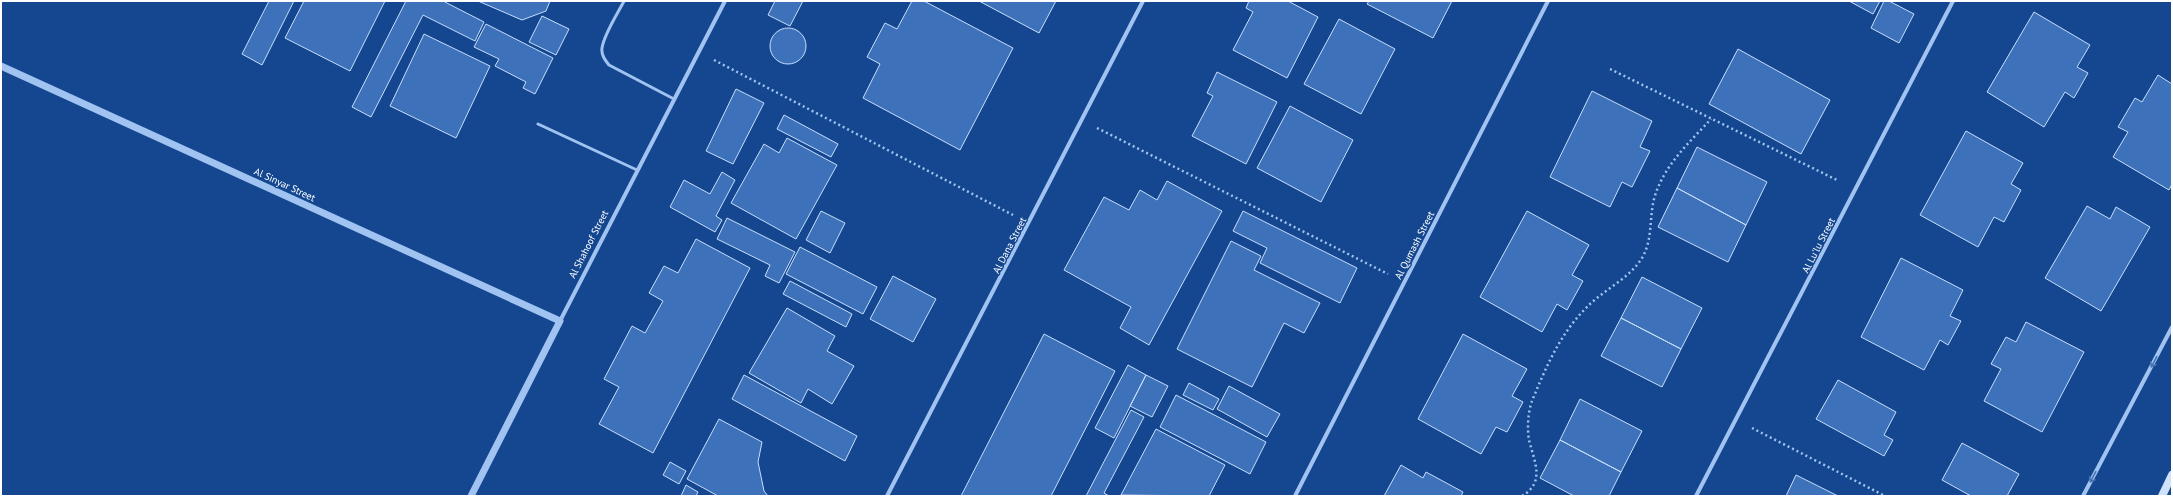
<svg xmlns="http://www.w3.org/2000/svg" width="2173" height="497" font-family="'PT Sans',sans-serif">
	<style>
		.building { fill: #3d71b9; stroke: #c7defc }
		.lines { fill: none; stroke-linecap: round; stroke-linejoin: round }
		.path { stroke: #a0c3f1; stroke-width: 2.5; stroke-dasharray: 2 3; stroke-linecap: butt }
		.service { stroke: #a0c3f1; stroke-width: 3 }
		.minor { stroke: #a0c3f1; stroke-width: 4 }
		.tertiary { stroke: #a0c3f1; stroke-width: 7 }
		.secondary { stroke: #cfe1fb; stroke-width: 8 }
		.oneway { stroke: #4572b2 }
		.labels { text-anchor: middle; stroke-width: 3; stroke-linejoin: round; paint-order: stroke }
		.street-label { font-size: 10px; fill: #fff; stroke: #144790 }
	</style>
	<rect width="100%" height="100%" fill="#144790"/>
	<path class="building" d="M269 1H294L262 65 242 54Z
		M304 1H385L350 71 285 38Z
		M406 1H443L484 22 475 41 423 15 371 117 352 107Z
		M478 1H550L546 11 522 20Z
		M775 1H803L790 26 768 15Z
		M912 1H924L1013 48 960 150 863 98 880 64 867 57 885 23 897 29Z
		M979 1H1056L1039 33Z
		M1249 1H1288L1318 17 1287 78 1233 50 1253 12 1246 8Z
		M1369 1H1452L1433 38 1367 4Z
		M1849 1H1880L1873 14Z
		M1884 1H1889L1914 14 1899 43 1871 28Z
		M2034 12 2090 45 2077 67 2088 73 2074 98 2065 92 2044 127 1987 92Z
		M542 16 569 29 556 55 529 42Z
		M1339 19 1395 49 1361 114 1304 84Z
		M486 24 553 58 535 94 523 88 526 82 495 66 499 59 474 47Z
		M770 46a18 18 0 1 1 36 0a18 18 0 1 1-36 0Z
		M424 34 490 66 456 138 390 106Z
		M1738 49 1830 100 1801 154 1709 104Z
		M1217 72 1277 102 1246 164 1192 136 1213 96 1207 93Z
		M2158 75 2172 84V184L2169 190 2113 157 2128 132 2118 127 2135 98 2142 102Z
		M736 89 764 103 733 164 706 151Z
		M1592 91 1652 121 1640 147 1650 151 1632 187 1622 182 1610 207 1550 177Z
		M1290 106 1353 140 1321 202 1257 168Z
		M784 115 838 144 831 157 777 129Z
		M1966 131 2023 163 2011 184 2021 190 2004 222 1994 217 1978 247 1920 215Z
		M787 138 837 165 796 239 731 203 764 144 779 153Z
		M1697 147 1767 182 1746 225 1677 188Z
		M722 172 735 180 716 216 722 220 715 232 670 207 684 180 710 194Z
		M1167 181 1222 211 1149 345 1120 328 1131 307 1064 270 1104 197 1129 210 1140 190 1157 200Z
		M1677 188 1746 225 1728 262 1658 227Z
		M2087 206 2110 219 2116 207 2150 227 2101 311 2045 278Z
		M821 211 845 223 830 253 806 240Z
		M1243 211 1357 268 1340 303 1260 263 1267 248 1233 231Z
		M1527 211 1589 245 1572 275 1583 281 1567 310 1557 304 1542 332 1480 297Z
		M727 218 795 252 779 283 765 276 770 265 717 239Z
		M696 239 750 268 653 453 599 424 619 387 604 379 632 326 645 333 663 301 649 293 664 266 678 273Z
		M1231 241 1261 256 1254 270 1320 303 1304 333 1284 323 1252 387 1177 349Z
		M800 247 877 287 863 314 786 274Z
		M1901 258 1963 290 1950 316 1961 321 1948 345 1940 340 1924 370 1861 337Z
		M893 276 936 299 913 342 870 319Z
		M1642 277 1702 308 1681 349 1621 318Z
		M790 281 852 314 846 327 783 294Z
		M787 308 835 336 827 351 854 366 832 404 808 389 801 403 749 373Z
		M1621 318 1681 349 1662 387 1601 356Z
		M2026 322 2084 352 2042 432 1984 401 2001 369 1991 364 2006 337 2016 342Z
		M1044 334 1115 371 1051 496H961Z
		M1463 334 1527 369 1512 396 1523 402 1507 432 1496 427 1481 454 1418 419Z
		M1128 365 1146 375 1114 438 1095 428Z
		M744 375 857 436 845 461 732 399Z
		M1146 375 1168 386 1152 417 1130 406Z
		M1838 380 1896 412 1884 435 1893 440 1884 456 1816 419Z
		M1189 383 1219 399 1213 410 1183 395Z
		M1229 386 1280 414 1267 437 1217 409Z
		M1176 395 1266 442 1250 474 1160 427Z
		M1580 399 1642 431 1621 472 1560 440Z
		M1131 410 1144 417 1104 493 1109 496H1086Z
		M719 419 762 442 758 462 764 491 768 496H718L687 479Z
		M1156 429 1225 465 1209 496 1121 495Z
		M1560 440 1621 472 1609 496H1574L1540 478Z
		M1962 443 2019 474 2007 496H1971L1942 480Z
		M670 462 686 471 679 484 663 475Z
		M1401 465 1423 478 1426 472 1463 492 1461 496H1384Z
		M1796 475 1838 496H1786Z
		M686 485 698 492 696 496H681Z"/>
	<g class="lines">
		<path class="path" d="M714 60 1013 215
			M1610 69 1839 181
			M1097 128 1388 274
			M1752 428 1885 496
			M1522 496C1546 482 1534 461 1529 440 1527 428 1528 412 1532 401 1546 367 1560 334 1586 308 1603 290 1629 279 1642 258 1653 239 1649 219 1654 199 1663 166 1689 143 1711 119"/>
		<path class="service" d="M624 1C618 13 604 34 602 48 601 55 605 60 609 65L674 99
			M538 124 637 170"/>
		<path class="minor" d="M560 321 725 1
			M887 496 1143 1
			M1295 496 1548 1
			M1696 496 1953 1
			M2083 496 2172 327"/>
		<path class="tertiary" d="M1 66 560 321 471 496"/>
		<path class="secondary" d="M2162 496 2172 475"/>
	</g>
	<defs><path id="oneway-shaft" d="M-6 0H5M1.5-3L5.5 0L1.5 3" fill="none" stroke-width="1.6" stroke-linecap="round" stroke-linejoin="round"/></defs>
	<g class="oneway">
		<use href="#oneway-shaft" transform="translate(2154 362) rotate(118)"/>
		<use href="#oneway-shaft" transform="translate(2093 477) rotate(118)"/>
	</g>
	<g class="labels">
		<g class="street-label">
			<text transform="translate(285 184) rotate(25)" y="4">Al Sinyar Street</text>
			<text transform="translate(588 244) rotate(-63)" y="4">Al Shahoof Street</text>
			<text transform="translate(1009 245) rotate(-63)" y="4">Al Dana Street</text>
			<text transform="translate(1414 245) rotate(-63)" y="4">Al Qumash Street</text>
			<text transform="translate(1818 245) rotate(-63)" y="4">Al Lu'lu Street</text>
		</g>
	</g>
	<rect width="2173" height="497" fill="none" stroke="#ffffff" stroke-width="4"/>
</svg>
